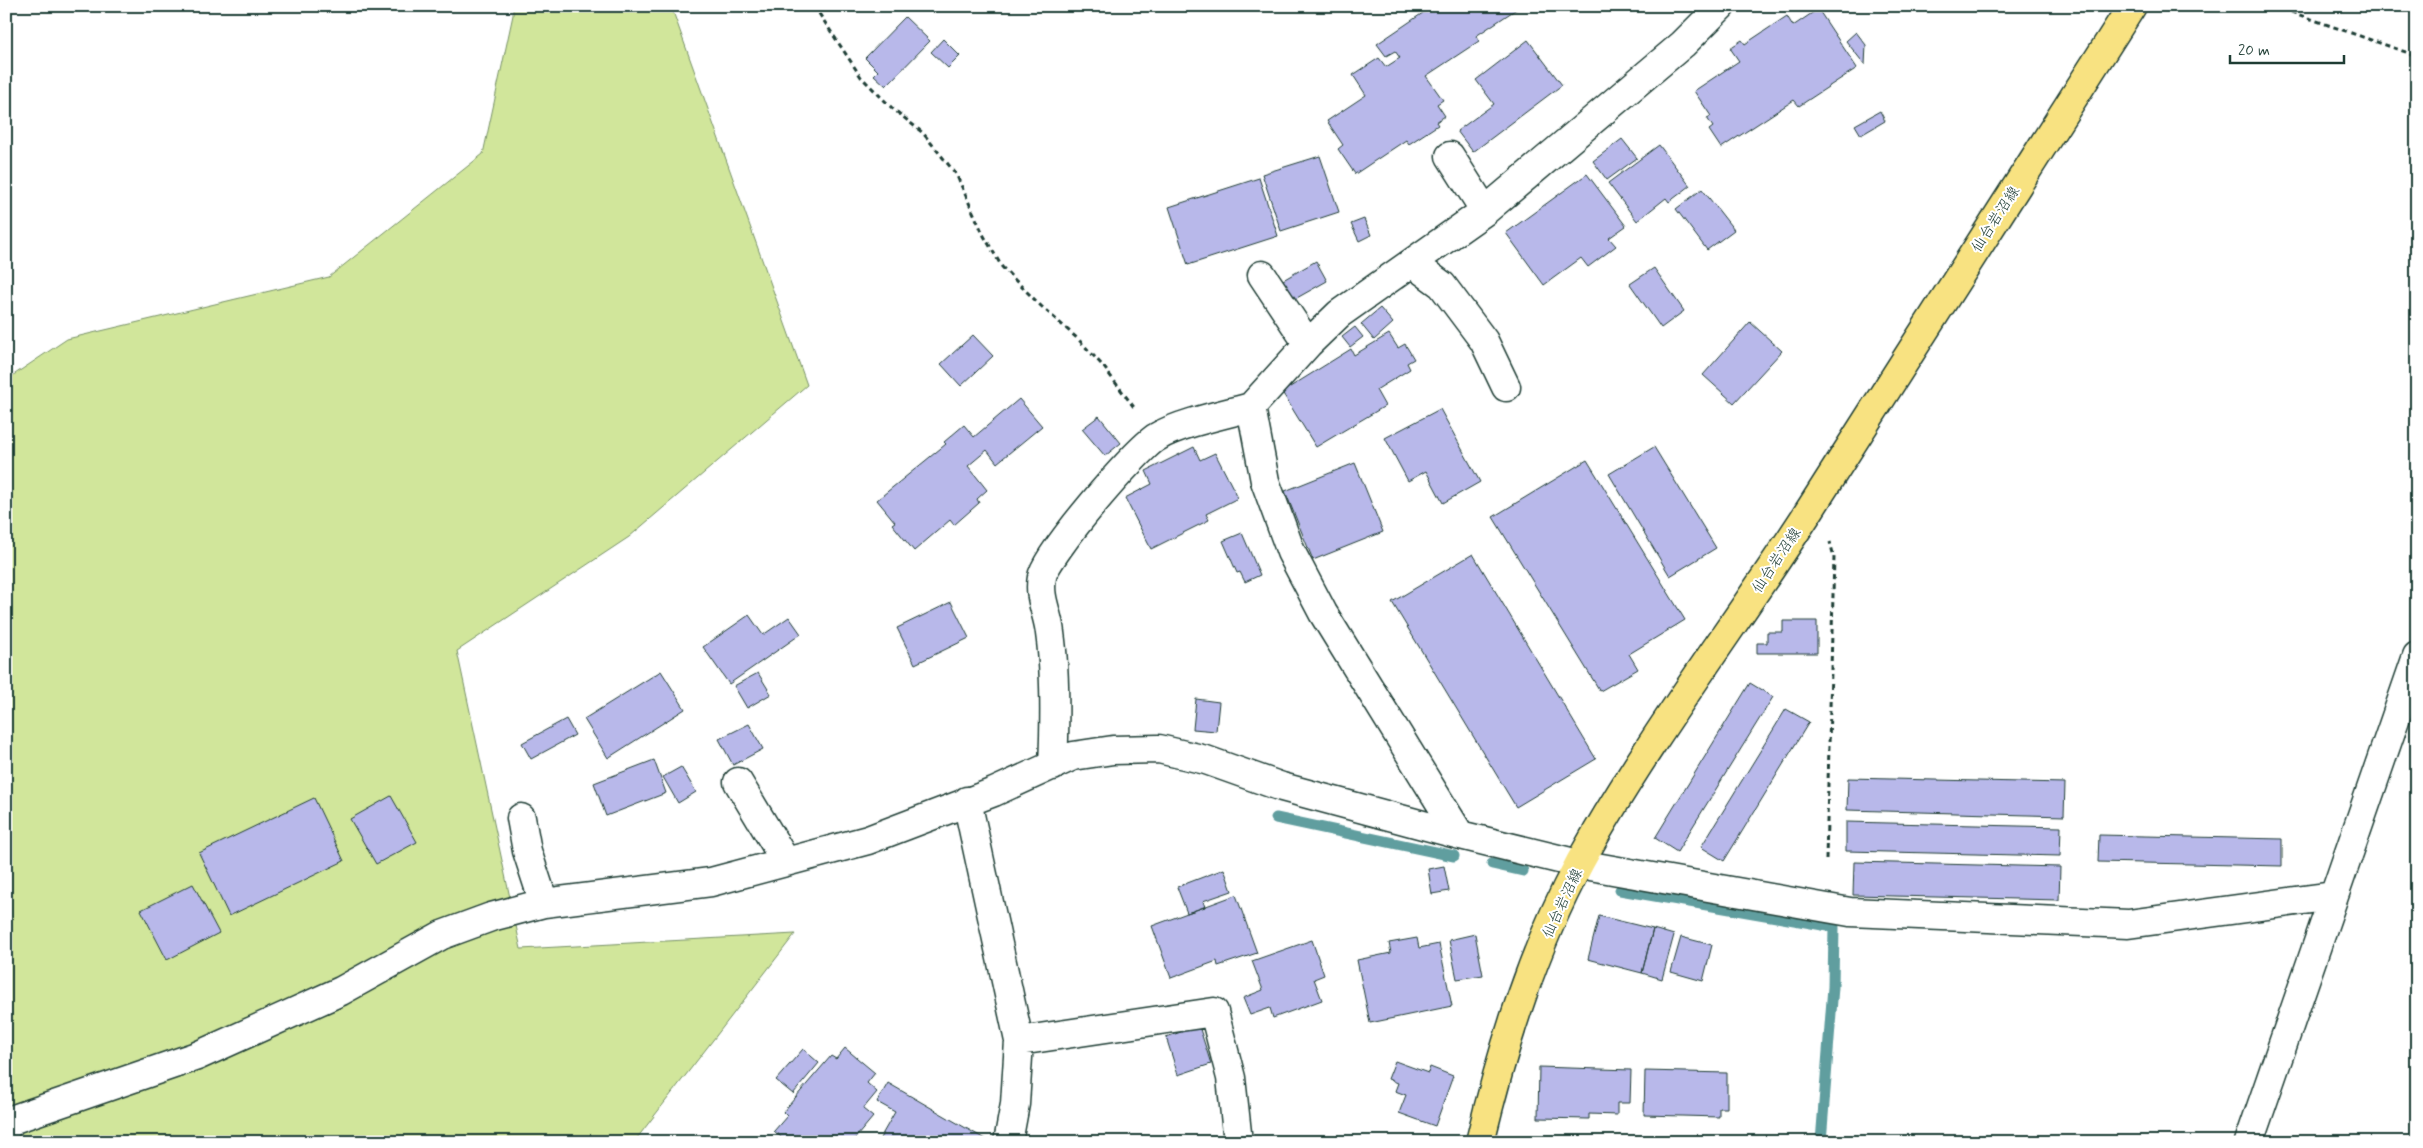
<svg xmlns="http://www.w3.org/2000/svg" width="2423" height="1148" font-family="Mynerve,'Klee One',sans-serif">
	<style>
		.green { fill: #d1e69b; stroke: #789268 }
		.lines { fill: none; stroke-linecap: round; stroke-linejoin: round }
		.stream { stroke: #619e9f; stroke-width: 11 }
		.building { fill: #b8b8ea; stroke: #1f3d34 }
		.minor-casing { stroke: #1f3d34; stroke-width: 31 }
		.major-casing { stroke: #1f3d34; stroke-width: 31 }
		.path { stroke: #1f3d34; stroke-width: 3; stroke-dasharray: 5 4; stroke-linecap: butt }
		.minor { stroke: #fff; stroke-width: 28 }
		.major { stroke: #f8e281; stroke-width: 28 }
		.labels { text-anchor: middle; stroke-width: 4; stroke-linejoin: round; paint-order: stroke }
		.street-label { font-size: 15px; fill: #1f3d34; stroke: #fff }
	</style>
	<rect width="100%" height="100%" fill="#fff"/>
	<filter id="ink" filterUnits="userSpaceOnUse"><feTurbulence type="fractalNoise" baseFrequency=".02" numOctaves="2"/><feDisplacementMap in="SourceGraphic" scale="10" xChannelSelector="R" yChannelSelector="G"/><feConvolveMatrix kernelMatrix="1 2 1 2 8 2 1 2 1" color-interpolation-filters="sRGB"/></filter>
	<g filter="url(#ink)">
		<path class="green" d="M513 6H671L807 385 629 537 457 651 521 949 795 934 634 1142H6V380L67 339 329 277 483 154 513 15Z"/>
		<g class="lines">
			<path class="stream" d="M1276 818 1454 856
				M1492 864 1523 871
				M1620 890 1834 927 1833 987 1821 1142"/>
		</g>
		<path class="building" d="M1433 6H1521L1476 36 1479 41 1426 76 1443 100 1437 104 1445 116 1436 122 1438 125 1409 144 1406 140 1355 174 1338 149 1343 145 1327 121 1366 95 1353 75 1379 58 1386 67 1400 58 1395 51 1386 56 1377 44Z
			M1818 9 1857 68 1799 106 1794 100 1721 148 1709 130 1713 127 1707 118 1711 116 1694 91 1739 61 1730 48 1742 40 1745 44 1787 16 1793 26Z
			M905 17 930 41 886 86 874 75 878 71 865 58Z
			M1856 32 1866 45 1865 65 1846 41Z
			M943 39 960 56 948 68 931 52Z
			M1528 40 1562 85 1473 152 1457 131 1494 104 1476 80Z
			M1880 111 1885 121 1861 135 1855 125Z
			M1622 139 1637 158 1607 180 1593 161Z
			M1659 145 1690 186 1669 202 1666 198 1637 221 1608 183Z
			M1320 156 1339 212 1281 231 1262 174Z
			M1587 174 1626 226 1609 238 1616 246 1588 267 1581 258 1544 285 1506 233Z
			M1259 178 1278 236 1188 265 1169 207Z
			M1702 189 1734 230 1707 250 1676 209Z
			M1364 219 1371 235 1359 241 1351 224Z
			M1316 261 1327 281 1295 299 1283 280Z
			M1654 268 1684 311 1661 328 1630 284Z
			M1380 308 1393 323 1374 340 1361 324Z
			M1750 322 1782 351 1734 403 1703 375Z
			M1355 327 1363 337 1350 347 1342 337Z
			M1389 334 1398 348 1405 344 1414 359 1407 363 1410 369 1376 390 1385 406 1316 447 1282 392 1351 349 1354 355Z
			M973 335 993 356 961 386 941 364Z
			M1019 399 1042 426 997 463 987 450 968 466 987 490 977 499 979 503 954 525 950 520 914 551 892 524 895 522 877 500 946 444 944 442 964 425 974 437Z
			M1440 409 1480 482 1443 503 1426 471 1408 481 1385 438Z
			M1099 416 1121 443 1105 456 1082 429Z
			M1194 447 1200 460 1215 453 1238 498 1206 514 1209 520 1151 549 1125 498 1152 484 1146 471Z
			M1654 447 1716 548 1670 576 1609 474Z
			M1587 460 1685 620 1629 654 1638 669 1600 691 1493 517Z
			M1355 463 1383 532 1313 560 1285 491Z
			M1242 533 1260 575 1245 582 1240 572 1237 573 1223 541Z
			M1473 554 1596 759 1516 807 1392 602Z
			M951 602 969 638 915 664 897 628Z
			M749 615 763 635 789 617 801 634 729 684 703 647Z
			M1783 621H1817V653H1757V643H1767V632H1783Z
			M661 671 685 709 608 758 584 719Z
			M758 673 771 694 747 708 734 686Z
			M1750 683 1773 697 1677 852 1655 838Z
			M1196 699 1219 702 1216 731 1193 729Z
			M1786 709 1809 722 1724 861 1701 847Z
			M566 719 575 735 531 759 522 743Z
			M749 724 763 749 733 765 719 739Z
			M654 760 666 793 606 816 594 783Z
			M681 767 696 792 678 803 663 777Z
			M1848 778 2065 783 2064 816 1847 810Z
			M391 796 417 842 376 864 350 819Z
			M314 798 344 861 229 916 199 853Z
			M1846 822 2061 827 2060 856 1846 851Z
			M2099 835 2282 839V866L2098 862Z
			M1854 862 2060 867 2059 900 1853 895Z
			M1444 866 1449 891 1432 894 1428 869Z
			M1224 869 1232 891 1203 901 1205 907 1187 913 1177 887Z
			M193 884 219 933 167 960 141 910Z
			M1236 895 1257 953 1218 966 1217 961 1171 978 1152 926Z
			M1599 916 1653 929 1642 973 1588 959Z
			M1653 929 1674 935 1662 979 1642 973Z
			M1475 934 1483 975 1457 979 1449 940Z
			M1681 937 1712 945 1703 981 1671 972Z
			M1417 938 1419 948 1439 944 1452 1006 1370 1023 1357 960 1391 953 1389 943Z
			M1312 940 1324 975 1314 979 1322 1000 1273 1018 1270 1008 1250 1015 1243 998 1263 990 1252 961Z
			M1199 1026 1211 1064 1178 1075 1166 1037Z
			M845 1048 875 1073 867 1083 877 1092 863 1109 873 1117 852 1142H783L780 1140 782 1138 774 1131 787 1116 783 1112 831 1056 836 1059Z
			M803 1049 819 1063 793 1094 776 1080Z
			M1395 1061 1428 1073 1430 1067 1453 1076 1435 1126 1399 1113 1406 1095 1395 1091 1398 1083 1388 1079Z
			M1539 1067 1631 1070 1630 1103H1617V1115L1589 1114V1119L1538 1118Z
			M1645 1071 1727 1073V1108H1719V1117L1644 1115Z
			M888 1083 990 1142H882L879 1140 895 1112 877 1102Z"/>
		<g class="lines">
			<g class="minor-casing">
				<path id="minor" d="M1450 156 1485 211
					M1412 263 1442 285 1484 341 1506 387
					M1262 275 1308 344
					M1053 766C1055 722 1056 676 1050 633 1048 613 1038 598 1042 577 1045 556 1136 449 1157 437 1178 424 1225 414 1251 407
					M738 782 786 862
					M967 801 1019 1041 1214 1012 1231 1078 1238 1142
					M521 818 527 851 544 903
					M1460 835 1323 613 1291 552 1265 481 1251 407 1308 344 1339 314 1485 211 1683 44 1721 6
					M6 1128 14 1119 197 1056 341 991 442 935 491 917 544 903 711 882 868 840 994 792 1073 756 1113 750 1159 749 1206 760 1282 787 1460 835 1579 864 1850 912 2128 924 2333 896
					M1008 1142 1015 1104 1019 1041
					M2249 1142 2417 656"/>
			</g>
			<g class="major-casing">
				<path id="major" d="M1480 1142C1503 1046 1533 949 1580 862 1648 739 1735 626 1811 508 1919 341 2025 173 2132 6"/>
			</g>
			<path class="path" d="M814 6 861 77 892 108 923 133 956 174 984 236 1002 267 1041 306 1079 340 1103 366 1136 410
				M2274 6 2417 56
				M1826 859 1834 557 1830 542"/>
			<use href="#minor" class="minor"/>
			<use href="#major" class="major"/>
		</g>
	</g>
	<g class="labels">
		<g class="street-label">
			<text transform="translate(1995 219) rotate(-57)" y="5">仙台岩沼線</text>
			<text transform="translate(1776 560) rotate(-56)" y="5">仙台岩沼線</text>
			<text transform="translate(1562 903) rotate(-65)" y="5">仙台岩沼線</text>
		</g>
	</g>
	<rect width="2423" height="1148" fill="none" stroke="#fff" stroke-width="25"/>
	<rect x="12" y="12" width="2398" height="1123" fill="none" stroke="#1f3d34" stroke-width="2" filter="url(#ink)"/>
	<path d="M2230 55v8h114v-8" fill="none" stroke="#1f3d34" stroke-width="2.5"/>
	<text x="2238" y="55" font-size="15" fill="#1f3d34" stroke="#ffffff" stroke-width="4" paint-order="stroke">20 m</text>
</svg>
